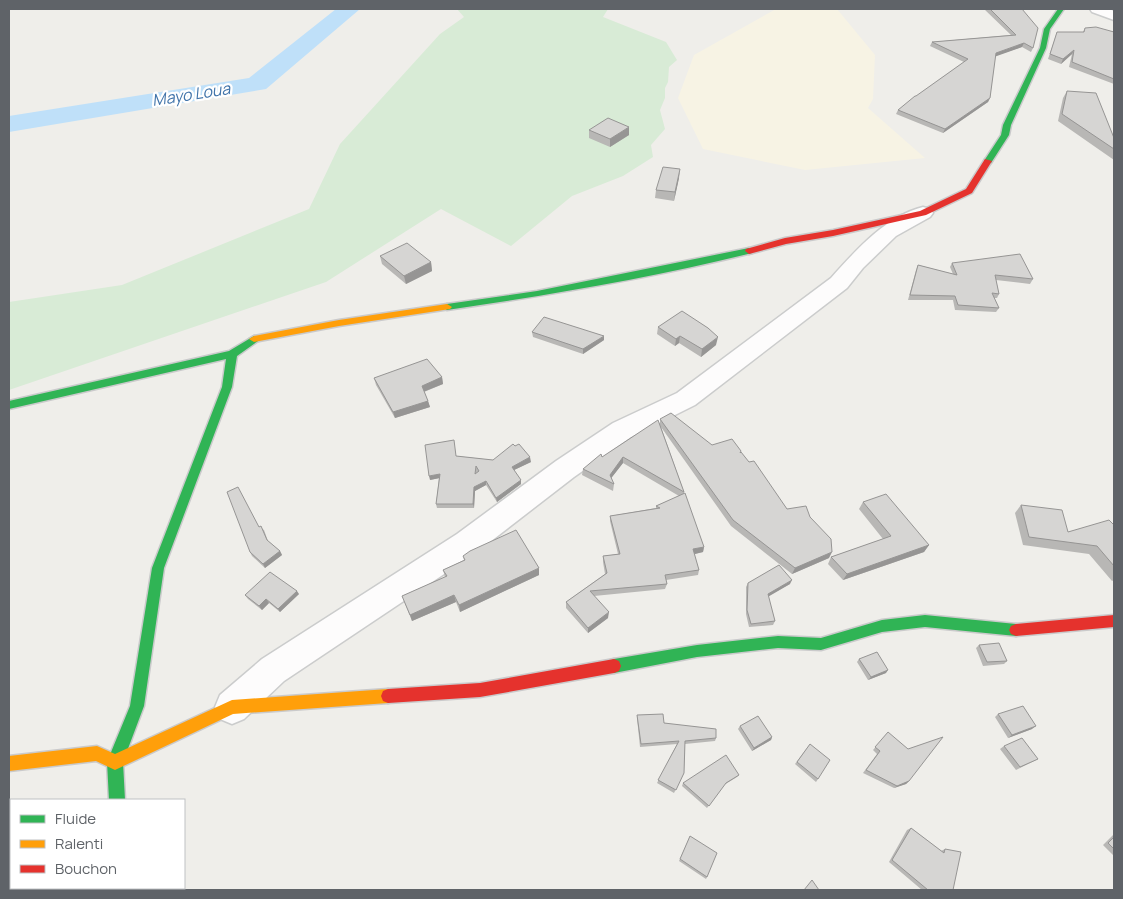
<svg xmlns="http://www.w3.org/2000/svg" width="1123" height="899" font-family="Manrope,sans-serif">
	<style>
		.commercial { fill: #f7f3e4 }
		.green { fill: #d8ebd6 }
		.lines { fill: none; stroke-linecap: round; stroke-linejoin: round }
		.river { fill: #bfe0f9; fill-rule: evenodd }
		.street-casing { stroke: #cbcccc; stroke-width: 3 }
		.fast-casing { stroke: #cacacb; stroke-width: 3 }
		.slow-casing { stroke: #cacacb; stroke-width: 3 }
		.jam-casing { stroke: #cacacb; stroke-width: 3 }
		.street { fill: #fdfcfc; fill-rule: evenodd }
		.fast { fill: #30b455; fill-rule: evenodd }
		.slow { fill: #ff9f0a; fill-rule: evenodd }
		.jam { fill: #e5322d; fill-rule: evenodd }
		.wall { fill: #b8b7b5 }
		.shaded-wall { fill: #969594 }
		.building { fill: #d6d5d3; stroke: #969594; fill-rule: evenodd }
		.labels { text-anchor: middle; stroke-width: 4.5; stroke-linejoin: round; paint-order: stroke }
		.far-water-label { font-size: 16px; font-style: italic; fill: #4174aa; stroke: #fff }
	</style>
	<rect width="100%" height="100%" fill="#efeeea"/>
	<path class="commercial" d="M776 9H837L875 55 873 99 868 108 925 158 805 170 703 149 678 98 694 55Z"/>
	<path class="green" d="M457 9H608L603 17 666 42 677 60 669 67 668 82 665 88V98L660 110 665 129 651 145 653 157 623 176 572 196 511 246 441 209 326 282 9 390V302L122 285 309 209 340 144 440 34 464 17Z"/>
	<g class="lines">
		<path class="river" d="M336 9H360L266 89 9 132V116L249 78Z"/>
		<g class="street-casing">
			<path id="street" d="M1090 9H1109L1114 11V20L1092 12Z
				M923 207 930 209 933 213 930 217 896 236 863 268 847 288 695 405 631 437 574 477 477 552 284 681 244 719 232 724 220 719 215 707 220 695 262 659 457 534 556 461 613 423 677 393 831 278C856 250 886 216 923 207Z
				M79 888H117L116 890H78Z"/>
		</g>
		<g class="fast-casing">
			<path id="fast" d="M1058 9H1064L1050 29 1046 48 1011 125 1009 135 991 163H985L984 161 1001 135 1003 125 1040 48 1044 29Z
				M749 248 753 251 752 253C652 278 549 295 447 310L442 307 447 304 537 291Z
				M254 336 258 337 259 339 258 341 237 356 232 387 164 568 144 706 123 762 125 800H109L107 762 130 706 152 568 222 387 226 359 9 409V401L229 351Z
				M925 615 1016 624 1021 626 1023 630 1021 634 1016 636 925 627 882 632 821 650 778 648 697 657 614 673 609 671 607 666 609 661 614 659 697 645 778 636 821 638 882 620Z"/>
		</g>
		<g class="slow-casing">
			<path id="slow" d="M447 304 452 307 450 309 339 326 254 342 249 339 254 336 339 320Z
				M388 689 393 691 395 696 393 701 388 703 233 714 115 770 96 761 9 771V756L97 746 115 754 232 700Z"/>
		</g>
		<g class="jam-casing">
			<path id="jam" d="M985 159 992 161 972 193 926 215 833 236 786 244 749 254 745 251 746 249 785 238 833 230 920 211 966 189Z
				M1114 615V627L1016 636 1011 634 1009 630 1011 626 1016 624Z
				M614 659 619 661 621 666 619 671 614 673 480 697 388 703 383 701 381 696 383 691 388 689 480 683Z"/>
		</g>
		<use href="#street" class="street"/>
		<use href="#fast" class="fast"/>
		<use href="#slow" class="slow"/>
		<use href="#jam" class="jam"/>
	</g>
	<path class="wall" d="M984 9H1022L1033 48 1031 52 1022 47 995 56 990 98 988 102 943 133 896 114 898 110 964 62 930 46 932 42 1011 35Z
		M1085 28 1114 32V84L1069 67 1072 54 1061 64 1048 59 1057 32H1083Z
		M1067 91 1114 138V160L1058 121 1063 98Z
		M589 130 629 135 610 147 589 138Z
		M679 178 674 201 655 198 656 190Z
		M380 256 431 262 432 271 406 284 382 264Z
		M952 263 1033 279 1030 284 996 280 999 294 997 298H994L999 308 996 312 955 310 953 300H908L916 270 918 265 953 274 950 267Z
		M658 327 716 345 701 357 679 343 675 346 657 334Z
		M532 332 604 340 583 354 533 337Z
		M442 377 443 384 424 392 428 401 430 407 395 418 376 385 374 378Z
		M660 419 712 445 749 462 787 509 829 558 792 574 731 526 661 427 684 492V493L704 547 703 552 694 554 699 570 698 575 666 580 667 584 665 589 594 596 608 618 588 633 566 608V602L605 574 603 562V556L618 554 610 521V516L656 508V506L679 496 623 463 611 478 614 484 613 491 582 475 583 469 660 423Z
		M456 456 493 460 531 462 514 470 521 484 497 502 486 485 475 491 474 508H437L436 504 439 478 430 480Z
		M863 502 929 545 924 552 843 580 828 564 831 557 883 539 859 509Z
		M1021 505 1068 532 1114 525V580L1112 581 1089 554 1023 545 1015 513Z
		M260 527 264 530 268 541 280 551 282 555 265 568 252 556 250 552Z
		M463 556 539 575 460 612 456 602 412 621 402 596 445 577 443 570 464 560Z
		M748 583 790 584 768 596 775 621 773 625 749 627 746 614V587Z
		M299 594 280 612 269 603 262 610 248 599 245 595Z
		M979 645 1007 661 1004 664 983 666 976 648Z
		M859 659 886 673 868 680 857 662Z
		M998 714 1032 729 1008 738 995 717Z
		M637 715 716 738 715 741 685 744 684 773 674 793 657 783 677 744 640 747 637 718Z
		M740 726 772 737 771 740 752 751 738 729Z
		M886 735 909 781 906 784 894 788 863 773 877 754 873 750Z
		M810 744 818 779 816 782 795 764Z
		M1004 746 1038 759 1016 770 1000 749Z
		M739 775 737 777 724 785 707 808 682 786 683 783Z
		M911 828 941 851 945 849 953 890H922L889 862 907 830Z
		M1114 834V856L1103 845Z
		M690 836 707 877 706 879 679 861Z"/>
	<path class="shaded-wall" d="M1024 43 1022 47 994 57 996 53Z
		M1074 50 1072 54 1061 64 1063 59Z
		M990 98 988 102 943 133 945 129Z
		M629 127V135L610 147V139Z
		M680 169 679 178 674 201 675 192Z
		M431 262 432 271 406 284 404 276Z
		M604 336V340L583 354V349Z
		M680 336 679 343 675 346 676 339Z
		M718 337 716 345 701 357 702 349Z
		M442 377 443 384 423 392 422 386Z
		M428 401 430 407 395 418 393 412Z
		M530 457 531 462 512 471V467Z
		M623 457V463L609 481 610 475Z
		M440 474V478L430 480 429 476Z
		M521 480V484L497 502 496 498Z
		M486 481V485L475 491 474 508 473 504 474 487Z
		M929 545 924 552 843 580 847 574Z
		M704 547 703 552 691 555 693 549Z
		M280 551 282 555 265 568 263 564Z
		M832 552 829 558 792 574 795 568Z
		M539 568V575L460 612 459 605Z
		M792 580 790 584 766 598 768 594Z
		M297 591 299 594 280 612 278 609Z
		M454 595 456 602 412 621 410 615Z
		M266 599 269 603 262 610 259 606Z
		M609 612 608 618 588 633V628Z
		M888 670 886 673 868 680 871 677Z
		M1036 726 1032 729 1008 738 1012 735Z
		M772 737 771 740 752 751 754 748Z
		M909 781 906 784 894 788 897 786Z"/>
	<path class="building" d="M990 9H1022L1038 28 1033 48 1024 43 996 53 990 98 945 129 898 110 915 96H916L968 59 932 42 1016 35Z
		M1096 27 1114 32V79L1072 62 1074 50 1063 59 1050 54 1057 32H1084L1085 28Z
		M1067 91 1096 93 1114 138V149L1062 114Z
		M608 118 629 127 610 139 589 130Z
		M663 167 680 169 675 192 656 190Z
		M407 243 431 262 404 276 380 256Z
		M1020 254 1033 279 995 275 999 294 992 293 999 308 958 305 955 296 910 295 918 265 957 275 952 263Z
		M682 311 708 328 718 337 702 349 680 336 676 339 658 327Z
		M544 317 604 336 583 349 532 332Z
		M427 359 442 377 422 386 428 401 393 412 374 378Z
		M671 413 712 445 732 439 741 451 740 453 741 452 749 462 754 461 787 509 806 506 810 517 831 539 832 552 795 568 733 520 660 419Z
		M658 420 684 492 623 457 610 475 614 484 583 469 601 454 602 457Z
		M454 440 456 456 493 460 513 444 515 446 519 444 530 457 512 467 521 480 496 498 486 481 474 487 473 504H436L440 474 429 476 425 445ZM476 466 479 471 475 474Z
		M238 487 259 527 261 526 267 540 280 551 263 564 250 552 227 492Z
		M685 493 704 547 693 549 699 570 665 575 667 584 590 591 609 612 588 628 566 602 607 573 603 556 620 554 610 516 660 508 656 506Z
		M886 494 929 545 847 574 831 557 891 536 863 502Z
		M1021 505 1062 510 1068 532 1109 520 1114 525V566L1097 546 1029 537Z
		M516 530 539 568 459 605 454 595 410 615 402 596 447 576 443 570 465 560 463 556 470 551Z
		M779 565 792 580 768 594 775 621 751 624 747 610 748 583Z
		M270 572 297 591 278 609 266 599 259 606 245 595Z
		M999 643 1007 661 987 662 979 645Z
		M877 652 888 670 871 677 859 659Z
		M1023 706 1036 726 1012 735 998 714Z
		M663 714 664 723 716 729V738L685 741 684 773 676 790 658 780 679 741 641 744 637 715Z
		M758 716 772 737 754 748 740 726Z
		M888 732 908 749 943 737 909 781 897 786 866 770 880 751 875 747Z
		M1022 738 1038 759 1020 767 1004 746Z
		M810 744 830 760 818 779 797 762Z
		M726 755 739 775 726 783 709 806 683 783Z
		M911 828 944 853 945 849 961 852 953 890H928L892 860Z
		M690 836 717 853 707 877 680 859Z
		M1114 837V849L1108 843Z
		M812 880 819 890H804Z"/>
	<g class="labels">
		<g class="far-water-label">
			<text transform="translate(191 94) rotate(-9)" y="6">Mayo Loua</text>
		</g>
	</g>
	<rect width="1123" height="899" fill="none" stroke="#5f6368" stroke-width="20"/>
	<rect x="10" y="799" width="175" height="90" fill="#ffffff" stroke="#bfc1c3"/>
	<rect x="20" y="815" width="25" height="8" fill="#30b455" stroke="#bfc1c3"/>
	<text x="55" y="824" font-size="15" fill="#5f6368">Fluide</text>
	<rect x="20" y="840" width="25" height="8" fill="#ff9f0a" stroke="#bfc1c3"/>
	<text x="55" y="849" font-size="15" fill="#5f6368">Ralenti</text>
	<rect x="20" y="865" width="25" height="8" fill="#e5322d" stroke="#bfc1c3"/>
	<text x="55" y="874" font-size="15" fill="#5f6368">Bouchon</text>
</svg>
